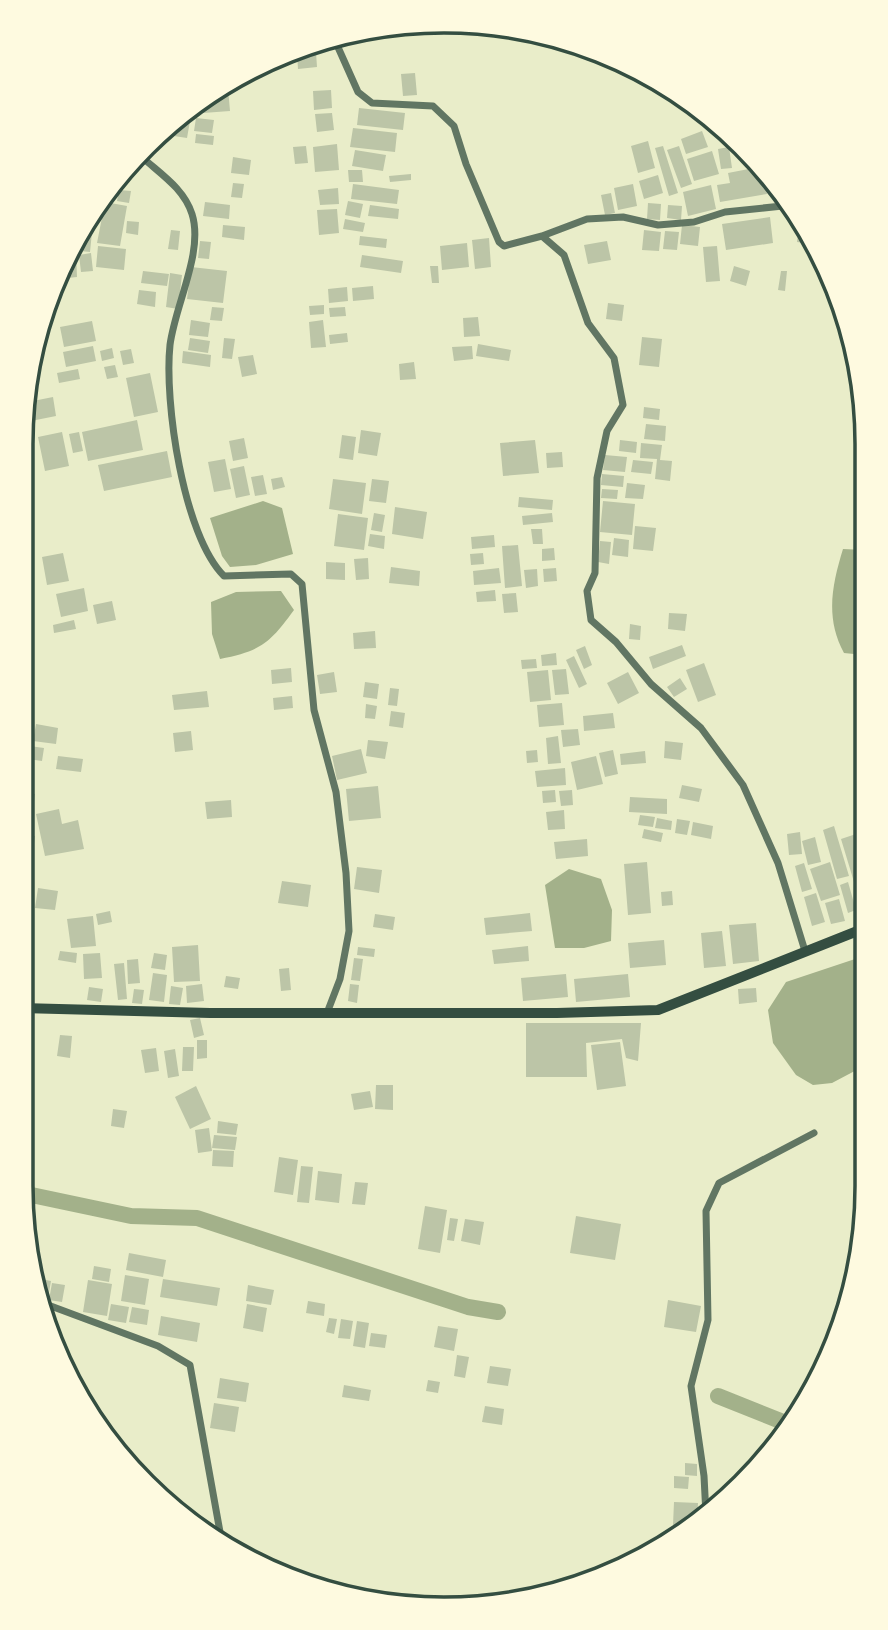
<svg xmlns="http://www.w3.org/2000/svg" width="888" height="1630" font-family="'Fira Sans Condensed',sans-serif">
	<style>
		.water { fill: #a3b18a }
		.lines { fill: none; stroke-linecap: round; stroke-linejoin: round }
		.canal { stroke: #a3b18a; stroke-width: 16 }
		.building { fill: #bcc5a7 }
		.minor { stroke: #617663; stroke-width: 7 }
		.primary { stroke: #344e41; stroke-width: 10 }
		.rim { fill: none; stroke: #344e41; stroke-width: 3.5 }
	</style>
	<rect width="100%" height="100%" fill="#e9edc9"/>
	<path class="water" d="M263 501 282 508 293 554 256 565 230 567 222 556 210 518Z
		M843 549 864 550V655L844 653C825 618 832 585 843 549Z
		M281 591 294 610C270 643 261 651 220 659L212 634 211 602 236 592Z
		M569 869 601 879 612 910 611 941 584 948H555L545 885Z
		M864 956 866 1065 832 1083 813 1085 796 1075 773 1043 768 1010 786 982Z"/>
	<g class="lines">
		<path class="canal" d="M22 1193 131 1216 197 1218 468 1307 498 1312
			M718 1396 788 1424"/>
	</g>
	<path class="building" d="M316 52 317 67 298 69 297 54Z
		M415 73 417 95 403 96 401 74Z
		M228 88 230 111 203 113 202 101Z
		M331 90 332 108 314 110 313 91Z
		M198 103 199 116 181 117 186 109Z
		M359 108 405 113 403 130 357 125Z
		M332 113 334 130 317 132 315 114Z
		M196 118 214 120 212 133 194 131Z
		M177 119 190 121 187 138 174 136Z
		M353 128 397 133 395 152 350 147Z
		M702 131 708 147 686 154 681 139Z
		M196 134 214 136 213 145 195 143Z
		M648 141 655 168 638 173 631 146Z
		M337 144 339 170 315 172 313 147Z
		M306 146 308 163 295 164 293 147Z
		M663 146 678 193 669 196 655 148Z
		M679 146 692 184 681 188 667 150Z
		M729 147 732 168 721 169 718 149Z
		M355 150 386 155 383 171 352 166Z
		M712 151 719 174 694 181 687 159Z
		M233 157 251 160 249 175 231 173Z
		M759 167 764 172 767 194 720 202 717 185 730 183 728 173Z
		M348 170H362L363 182H349Z
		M411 174V180L390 182 389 176Z
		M658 175 663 193 644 199 639 181Z
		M770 179 784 195 785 201 774 203Z
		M233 183 244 184 242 198 231 197Z
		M353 184 399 190 397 204 351 199Z
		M633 184 637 206 618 210 614 188Z
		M711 185 716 209 688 216 683 192Z
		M338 188 339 204 320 205 318 190Z
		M119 190 131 191 129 203 117 201Z
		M611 193 615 213 605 215 601 195Z
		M348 201 363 204 360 218 345 215Z
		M105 202 127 206 120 246 97 243Z
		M205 202 230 205 229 219 203 216Z
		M648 203 661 204 660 220 647 219Z
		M370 205 399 209 398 219 368 216Z
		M668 205 682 206 681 220 667 218Z
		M337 209 339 233 319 235 317 210Z
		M770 217 773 243 726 250 722 224Z
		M345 219 365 223 363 232 343 229Z
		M127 221 139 222 138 235 126 233Z
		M87 222H93L90 252 70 250 77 233Z
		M799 224 803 225 810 244 797 242Z
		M223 225 245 227 244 240 222 237Z
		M682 225 700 227 698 246 680 244Z
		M171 230 180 231 178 250 168 249Z
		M644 230 661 232 659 251 642 250Z
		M665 231 679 232 677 250 663 249Z
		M360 236 387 239 386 248 359 245Z
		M489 238 491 267 475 269 472 240Z
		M200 241 211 242 209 259 198 258Z
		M607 241 611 260 588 264 584 245Z
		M467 243 469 267 442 270 440 246Z
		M98 246 126 249 124 270 96 267Z
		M717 246 720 281 706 282 703 247Z
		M76 253 77 277 58 279 69 254Z
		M91 253 93 271 81 272 79 255Z
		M362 255 403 261 401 273 360 267Z
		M430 266H438L439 283H432Z
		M734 266 750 271 746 286 730 281Z
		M191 267 227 271 223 303 187 299Z
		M143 271 169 274 167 286 141 283Z
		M781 271H787L785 291 778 290Z
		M170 273 182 275 178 309 166 307Z
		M373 286 374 299 353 301 352 288Z
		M347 287 348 301 329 303 328 289Z
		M139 290 156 292 155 307 137 304Z
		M608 303 624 305 622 321 606 319Z
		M324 305V314L310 315 309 306Z
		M212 307 224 308 222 321 210 320Z
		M345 307 346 316 330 317 329 308Z
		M478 317 480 336 464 337 463 318Z
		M191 320 210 323 208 337 189 335Z
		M323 320 326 347 311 348 309 322Z
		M92 321 96 341 64 347 60 327Z
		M347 333 348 342 330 344 329 335Z
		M642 337 662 339 659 367 639 365Z
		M190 338 210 341 208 353 188 350Z
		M224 338 235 339 232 359 222 358Z
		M478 344 511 350 509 361 476 356Z
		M93 346 96 361 66 367 63 352Z
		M472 346 473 359 454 361 452 347Z
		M112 348 114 358 102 361 100 351Z
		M131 349 134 363 123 365 120 351Z
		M183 351 211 355 210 367 182 363Z
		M253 355 257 374 242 377 238 357Z
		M414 362 416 379 400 380 399 364Z
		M115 365 118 377 107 379 104 367Z
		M78 369 80 379 59 383 57 373Z
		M150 373 158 412 134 417 126 378Z
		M53 397 56 416 31 421 28 402Z
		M644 407 660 409 659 420 643 418Z
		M137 420 143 450 88 461 82 432Z
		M646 424 666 426 665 441 644 439Z
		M361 430 381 433 377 456 358 453Z
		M62 432 69 466 45 471 38 437Z
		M79 432 83 451 73 453 69 434Z
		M342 435 356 437 353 460 339 458Z
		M244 438 248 458 233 461 229 441Z
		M535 440 539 473 503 476 500 443Z
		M620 440 637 442 636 453 619 451Z
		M641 443 662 445 660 460 672 461 670 481 655 479 657 459 640 458Z
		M167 451 172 477 104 491 98 465Z
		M562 452 563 467 547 468 546 453Z
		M605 455 627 457 625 472 603 470Z
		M225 459 231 489 214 492 208 462Z
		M633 460 653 462 651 474 631 472Z
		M244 466 250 495 236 498 230 469Z
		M602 474 624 476 623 487 601 485Z
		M263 475 267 494 255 496 251 477Z
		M282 477 285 487 273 490 271 479Z
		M333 479 366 483 362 514 329 509Z
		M372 479 389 481 386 503 369 501Z
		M627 483 645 485 643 499 625 498Z
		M602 489 618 490 617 499 601 498Z
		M519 497 553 500 552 510 518 507Z
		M603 501 635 504 632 535 600 532Z
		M395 507 427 512 423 539 392 534Z
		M374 513 385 515 382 532 371 530Z
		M552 513 553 522 523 525 522 516Z
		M338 514 368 518 364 550 334 546Z
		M635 526 656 528 653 551 633 549Z
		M531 529H542L543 544H533Z
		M370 534 385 536 384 549 368 546Z
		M494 535 495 547 472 549 471 537Z
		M614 538 629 540 628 557 612 555Z
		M600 541 611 542 609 564 598 562Z
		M518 545 522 586 505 588 502 546Z
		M554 548 555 560 542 561V549Z
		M63 553 69 581 47 585 42 557Z
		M483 553 484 564 471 565 470 554Z
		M368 558 369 579 356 580 354 559Z
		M326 562 345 563V580L326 579Z
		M391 567 420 571 419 586 389 583Z
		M499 568 501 583 474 585 473 571Z
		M556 568 557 581 544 582 543 569Z
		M537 569 538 586 526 588 524 570Z
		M84 588 88 611 61 617 56 594Z
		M495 590 496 601 477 602 476 592Z
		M516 593 518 612 504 613 502 594Z
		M112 601 116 620 97 624 93 605Z
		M669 613 687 614 685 631 668 629Z
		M74 620 76 629 54 633 53 625Z
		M630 624 641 626 640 640 629 639Z
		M375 631 376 648 354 649 353 633Z
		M682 645 686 656 653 669 649 657Z
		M585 646 592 665 584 669 576 650Z
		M556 653 557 665 542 666 541 655Z
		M574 656 587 684 579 688 566 660Z
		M536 659 537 668 522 669 521 660Z
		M704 663 716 695 698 702 686 670Z
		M291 668 292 682 272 684 271 670Z
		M566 669 569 694 555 695 552 670Z
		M548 670 551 700 530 702 527 672Z
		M334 672 337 692 320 694 317 675Z
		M628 672 639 693 618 704 607 683Z
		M680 678 687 689 674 697 667 687Z
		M365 682 379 684 377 699 363 697Z
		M390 688 399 689 397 706 388 705Z
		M207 691 209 707 174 710 172 695Z
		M292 696 293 708 274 710 273 698Z
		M562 703 564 725 539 727 537 705Z
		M366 704 377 706 375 719 365 718Z
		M22 711 34 713 32 727 22 726Z
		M391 711 405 713 403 728 389 726Z
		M613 713 615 728 584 731 583 716Z
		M36 724 58 728 56 744 33 741Z
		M578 729 580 745 563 747 561 730Z
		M191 731 193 750 175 752 173 733Z
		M558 736 561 763 548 764 546 738Z
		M368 740 388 742 385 759 366 756Z
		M665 741 683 743 681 760 664 758Z
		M22 745 44 748 42 761 21 758Z
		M361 749 367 773 337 780 332 756Z
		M537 750 538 762 527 763 526 751Z
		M613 750 618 774 605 777 599 753Z
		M645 751 646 763 621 765 620 754Z
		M58 756 83 759 81 772 56 769Z
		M596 756 603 784 577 790 571 762Z
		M565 768 566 785 537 787 535 771Z
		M682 785 702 789 699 802 679 798Z
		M378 786 381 818 349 821 346 789Z
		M555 790 556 802 543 803 542 791Z
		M572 790 573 805 561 806 559 791Z
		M25 793 35 794 33 809 23 808Z
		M630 797 667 799V814L629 812Z
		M231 800 232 817 207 819 205 802Z
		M59 809 62 824 78 820 84 849 45 856 36 814Z
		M564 810 565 829 548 830 546 812Z
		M640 815 655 817 653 827 638 825Z
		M657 818 672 821 671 830 655 828Z
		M677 819 690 821 687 835 675 833Z
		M693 822 713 826 711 839 691 835Z
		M834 826 849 876 837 879 823 830Z
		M644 829 663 833 661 842 642 838Z
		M865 831V890L857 892 841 839Z
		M800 832 802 854 789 855 787 834Z
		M21 834 35 836 32 857 21 856Z
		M815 837 821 862 808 865 802 841Z
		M587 839 588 856 556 859 554 842Z
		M647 862 651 913 628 915 624 864Z
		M830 862 840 895 821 901 810 869Z
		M804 863 812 889 802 892 795 866Z
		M357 867 382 870 379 893 354 889Z
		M282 881 311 885 308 907 278 903Z
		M848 882 856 910 848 913 840 885Z
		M38 888 58 891 55 910 35 908Z
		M672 891 673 905 662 906 661 892Z
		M816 893 825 922 812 926 804 897Z
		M839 899 845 921 831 924 825 903Z
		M110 911 112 922 98 925 96 914Z
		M530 913 532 931 486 935 484 918Z
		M375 914 395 917 393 930 373 927Z
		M93 916 96 946 71 948 67 919Z
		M756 923 759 961 733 964 729 925Z
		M722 931 726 966 704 968 701 933Z
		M664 940 666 965 630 968 628 943Z
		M198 945 200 981 174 982 172 947Z
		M528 946 529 961 494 964 492 950Z
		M358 947 375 949 374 957 357 955Z
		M60 951 77 953 76 963 58 960Z
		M100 953 102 978 84 979 83 954Z
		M154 953 167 955 165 970 151 968Z
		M354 958 363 959 360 981 351 980Z
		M138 959 140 983 128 984 127 960Z
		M124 963 127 999 118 1000 114 964Z
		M289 968 291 990 281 991 279 969Z
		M153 973 167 975 164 1002 149 1000Z
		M566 974 568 997 523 1001 521 978Z
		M628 974 630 997 576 1002 574 979Z
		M226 976 240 978 238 989 224 987Z
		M202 984 204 1001 187 1003 186 986Z
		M350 984 359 985 357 1003 348 1001Z
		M171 986 183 988 180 1005 169 1004Z
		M89 987 103 989 101 1002 87 1000Z
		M756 988 757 1002 739 1004 738 989Z
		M134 989 144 990 142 1004 132 1003Z
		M200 1018 204 1035 194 1038 190 1020Z
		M526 1023H641L638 1061 626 1058 622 1039 586 1043 587 1077H526Z
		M60 1035 72 1036 70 1058 57 1056Z
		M197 1040H207V1058L197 1059Z
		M620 1042 626 1086 597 1090 591 1045Z
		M183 1047H194L193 1071H182Z
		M156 1048 159 1071 145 1073 141 1050Z
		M175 1049 179 1076 168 1078 164 1051Z
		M21 1064 31 1065 30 1083 21 1082Z
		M376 1085H393V1110L375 1109Z
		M196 1086 211 1119 190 1129 175 1097Z
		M370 1091 373 1107 354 1110 351 1094Z
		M113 1109 127 1111 124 1128 111 1126Z
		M218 1121 238 1124 236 1135 217 1133Z
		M209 1128 212 1151 198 1153 195 1130Z
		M214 1135 237 1137 235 1150 212 1148Z
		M213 1150 234 1151 233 1167 212 1166Z
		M279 1157 298 1160 293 1195 274 1192Z
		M301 1166 313 1167 309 1203 297 1202Z
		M318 1171 342 1174 339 1203 315 1200Z
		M355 1182 368 1183 365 1205 352 1204Z
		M425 1206 447 1210 440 1253 418 1249Z
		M576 1216 621 1224 615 1260 570 1253Z
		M450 1218 458 1219 454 1241 447 1240Z
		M465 1219 484 1222 480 1245 461 1241Z
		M129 1253 166 1260 163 1277 126 1270Z
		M94 1266 111 1269 109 1282 92 1279Z
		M125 1275 149 1279 145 1305 121 1301Z
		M36 1278 51 1281 48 1298 39 1297Z
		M163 1279 220 1288 217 1306 160 1297Z
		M88 1280 112 1284 107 1316 83 1312Z
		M52 1283 65 1285 62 1302 49 1300Z
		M248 1285 274 1290 271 1305 246 1301Z
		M668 1300 701 1306 696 1332 664 1327Z
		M308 1301 325 1304 324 1316 306 1313Z
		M111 1304 129 1307 126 1323 108 1320Z
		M247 1304 267 1308 263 1332 243 1328Z
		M132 1307 149 1310 147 1325 129 1322Z
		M161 1316 200 1323 197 1342 158 1335Z
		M329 1318 337 1319 334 1334 326 1332Z
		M341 1319 353 1321 350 1339 338 1338Z
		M357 1321 369 1323 365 1348 353 1346Z
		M438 1326 458 1329 454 1351 434 1347Z
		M371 1333 387 1335 385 1348 369 1346Z
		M457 1355 469 1357 465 1378 454 1376Z
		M490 1366 511 1369 508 1386 487 1383Z
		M220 1378 249 1383 246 1402 217 1398Z
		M428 1380 440 1382 438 1393 426 1391Z
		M344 1385 371 1390 369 1401 342 1397Z
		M214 1403 239 1407 235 1432 210 1428Z
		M485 1406 504 1409 502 1425 482 1422Z
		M685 1463 697 1464V1476L685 1475Z
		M674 1476 689 1477 688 1489 674 1488Z
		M674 1502 698 1503 697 1520 689 1525H673Z"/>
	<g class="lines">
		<path class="minor" d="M333 36 358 92 372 103 433 106 454 126 466 164 499 242 504 246 542 236 564 255 588 323 614 358 623 405 607 431 597 478 595 573 587 591 591 620 616 642 651 684 701 728 743 785 778 863 805 951
			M143 158C162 175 184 189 192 214 204 252 175 305 170 345 164 401 183 535 224 576L291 574 302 584 314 710 336 792 346 873 349 931 340 979 327 1013
			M542 236 587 219 623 217 658 225 694 222 725 212 792 205
			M40 1302 158 1346 190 1365 222 1543
			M706 1515 704 1476 691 1386 708 1320 706 1211 719 1183 814 1133"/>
		<path class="primary" d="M21 1008 210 1013H557L658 1010 865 928"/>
	</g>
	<path d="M0 0H888V1630H0ZM444 33H444A411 411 0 0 1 855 444V1186A411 411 0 0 1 444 1597H444A411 411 0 0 1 33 1186V444A411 411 0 0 1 444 33Z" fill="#fefae0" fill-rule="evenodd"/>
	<path class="rim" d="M444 33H444A411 411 0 0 1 855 444V1186A411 411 0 0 1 444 1597H444A411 411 0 0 1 33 1186V444A411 411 0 0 1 444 33Z"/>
</svg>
